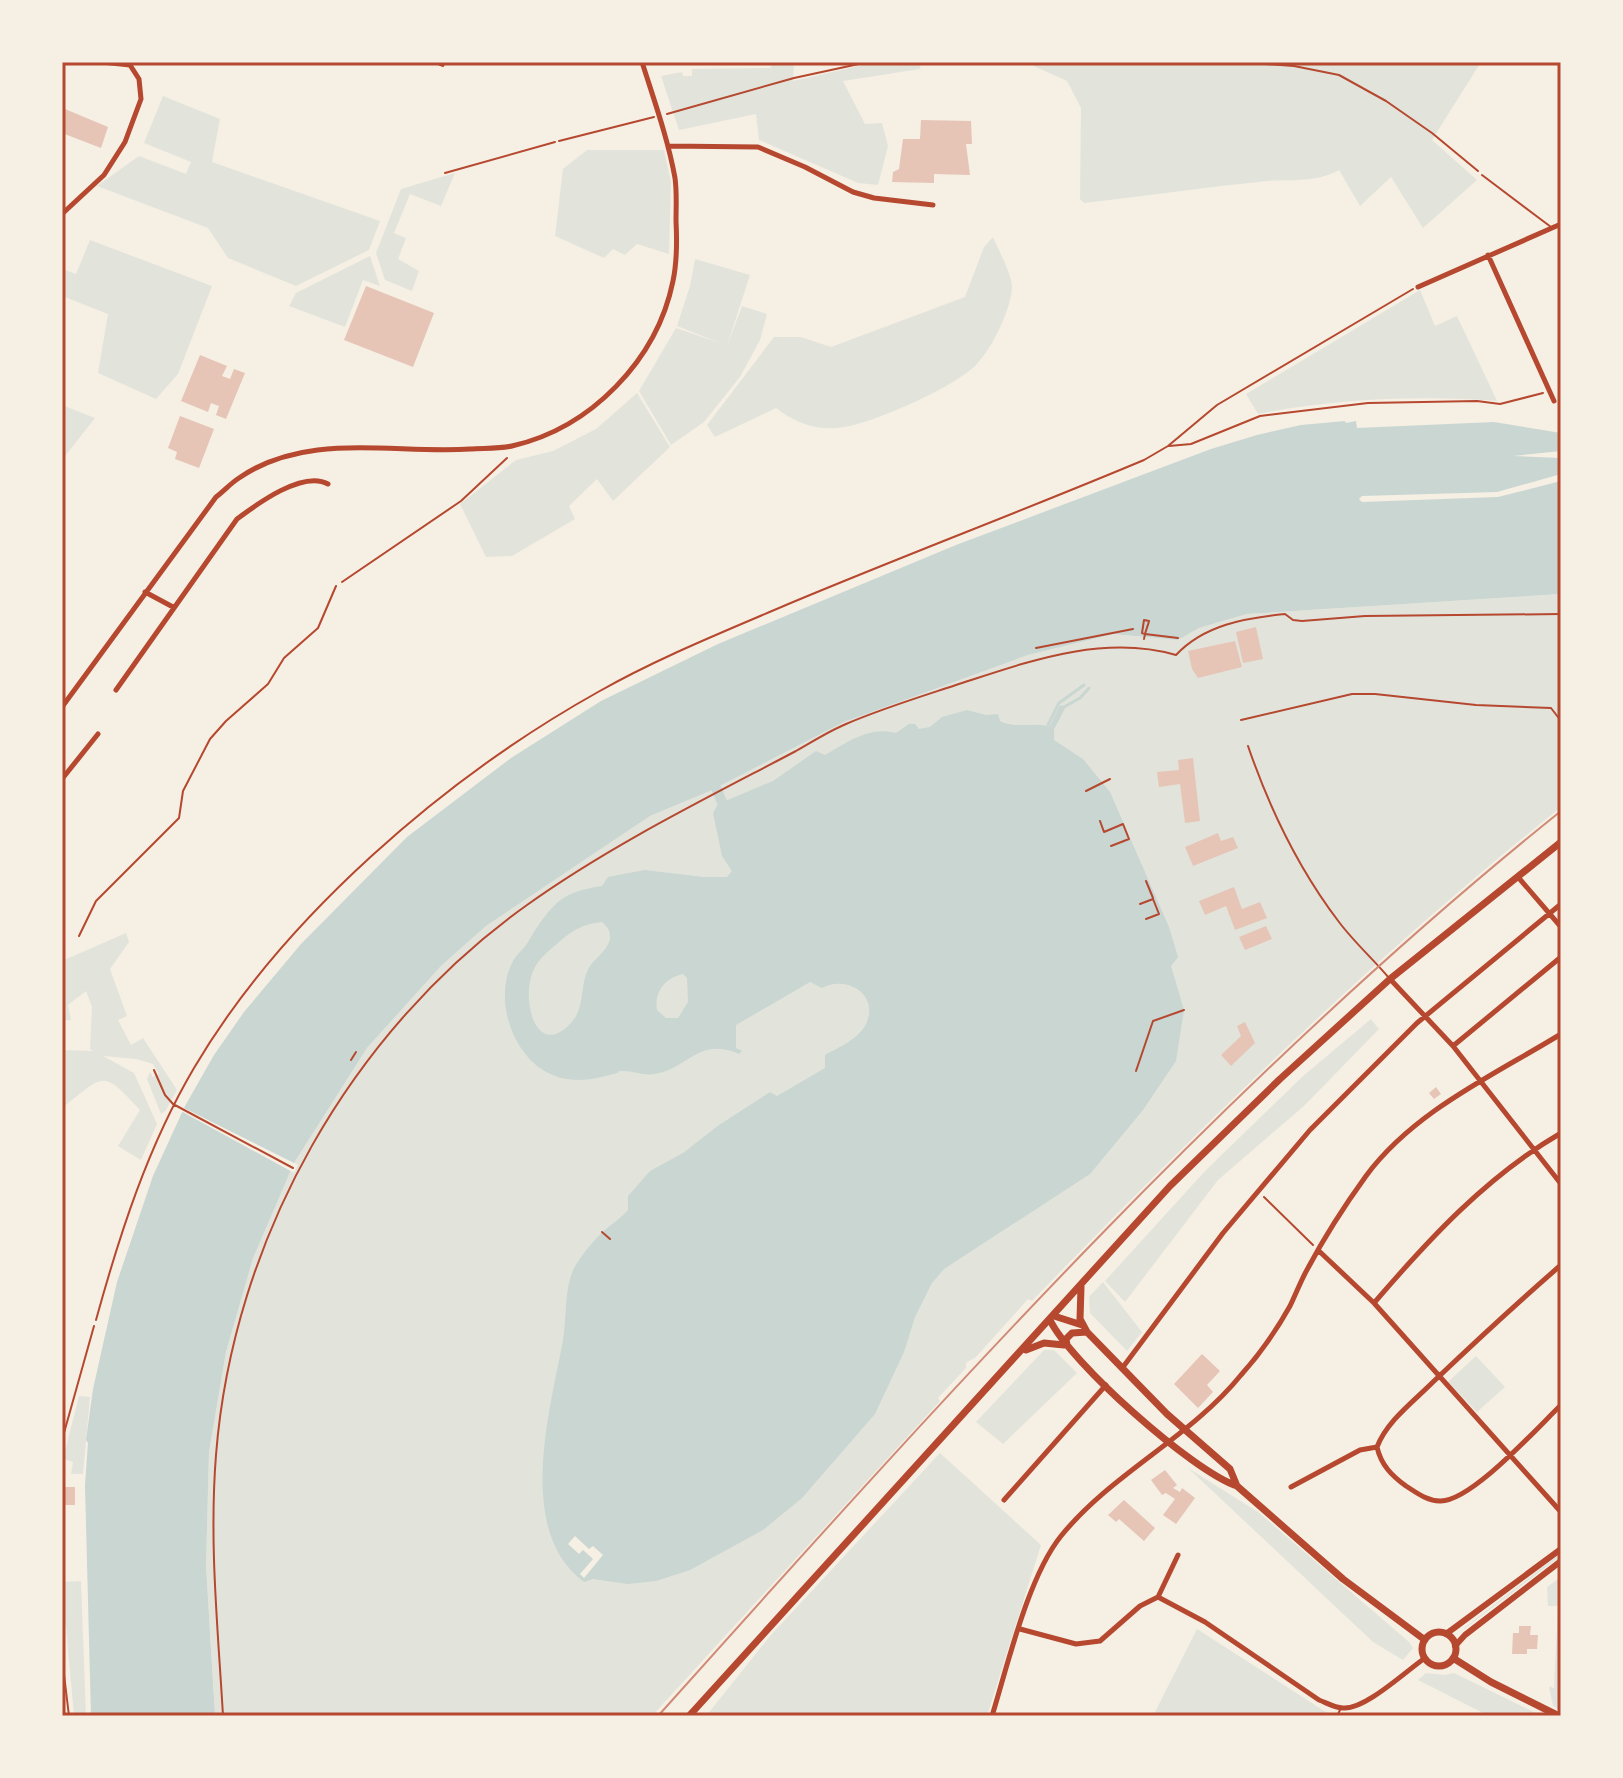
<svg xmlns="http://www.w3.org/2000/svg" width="1623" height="1778" font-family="'Exo 2',sans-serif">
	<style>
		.green { fill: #e2e4dc }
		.water { fill: #c9d6d2; fill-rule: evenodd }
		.pier { fill: #f6efe4 }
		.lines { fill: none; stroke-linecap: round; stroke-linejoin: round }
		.stream { stroke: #c9d6d2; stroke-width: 3 }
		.canal { stroke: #c9d6d2; stroke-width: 10 }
		.building { fill: #e6c5b7 }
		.path { stroke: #b5482f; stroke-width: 2 }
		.service { stroke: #b5482f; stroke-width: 2 }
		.minor { stroke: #b5482f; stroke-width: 5 }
		.tertiary { stroke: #b5482f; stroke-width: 6 }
		.secondary { stroke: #b5482f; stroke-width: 7 }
		.tram { stroke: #cf8b77; stroke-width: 2 }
		.neatline { fill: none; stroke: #b5482f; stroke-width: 3 }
	</style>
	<rect width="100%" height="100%" fill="#f6efe4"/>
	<path class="green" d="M772 62H794L793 81 876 62H921L920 69 843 81 865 124 882 123 888 146 878 185 858 183 759 140 756 114 679 130 661 76 682 72 683 76H692V69L771 68Z
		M1025 62H1481L1432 140 1477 180 1423 228 1391 177 1360 206 1339 170C1315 183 1293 179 1267 181 1206 187 1145 196 1084 203L1080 199 1081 108 1067 81Z
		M163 96 220 119 212 162 380 221 369 250 296 286 228 258 208 228 97 186 139 156 186 174 191 162 144 143Z
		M587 150H664L671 182 669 254 637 244 625 255 613 249 604 258 555 236 563 169Z
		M455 173 441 206 410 194 394 233 406 238 398 259 419 271 412 291 385 280 376 253 401 189Z
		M993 237C998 249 1013 277 1012 288 1010 312 992 348 976 365 953 388 870 425 838 428 814 430 794 422 776 408L715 437 707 425 774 337H801L831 347 965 297 984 247Z
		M90 240 212 286 178 374 156 399 98 373 108 314 62 296V269L76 274Z
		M370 256 380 286 363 280 345 327 289 306 296 293Z
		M695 259 750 275 727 346 742 306 767 314 760 340 740 377 704 422 671 445 639 391 676 328 720 343 677 326 690 286Z
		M1420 290 1435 326 1457 316 1497 401C1424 395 1330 399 1258 414L1246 394Z
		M637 393 670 447 613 501 597 479 569 506 575 519 512 556 486 557 460 504 516 460 553 451 596 429Z
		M62 405 95 418 62 460Z
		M1561 594V807C1372 958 1200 1127 1032 1301L1028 1299 976 1357 966 1363V1368L938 1398 940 1401 652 1716H215L206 1566 209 1452 226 1352 253 1257 294 1163 367 1048 441 966 486 926 650 816 710 791 844 722 1028 655 1112 634 1178 640 1199 628 1247 614Z
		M126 933 129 942 110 969 127 1016 118 1020 131 1045 143 1038 177 1090 166 1110 161 1114 147 1079 150 1072 153 1077 159 1074 153 1064 136 1059 103 1056 134 1073 157 1124 141 1160 118 1146 140 1110C101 1068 105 1075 62 1108V1050L93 1051 90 1049 92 1007 86 991 68 1005 71 1020 62 1021V961Z
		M1371 1019 1379 1029 1305 1105 1218 1180 1125 1302 1105 1281 1205 1171 1303 1076Z
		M1103 1282 1142 1332 1127 1351 1090 1313 1089 1297Z
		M1044 1350H1054L1077 1373 1003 1444 976 1422Z
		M1476 1356 1505 1387 1477 1412 1448 1382Z
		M79 1396 90 1397 83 1474H71L73 1462 63 1459Z
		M940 1453 1041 1545 987 1716H706L770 1636Z
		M1188 1468 1258 1512 1409 1642 1413 1648 1403 1660 1373 1642Z
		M1561 1553V1556L1464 1629V1628Z
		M1561 1577V1710L1553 1706 1549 1686 1556 1689 1554 1687 1558 1606H1548L1547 1587Z
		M81 1581 86 1716H74L62 1582Z
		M1197 1629 1332 1716H1153Z
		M1426 1673 1445 1675 1454 1673 1542 1716H1489L1418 1680Z"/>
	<path class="water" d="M1345 421 1346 423 1356 421 1357 428 1494 422 1561 433V451L1513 456 1561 458V474L1497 492 1362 496 1359 499 1362 502 1498 497 1561 481V594L1247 614 1199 628 1178 640 1113 634 1028 655 844 722 710 791 650 816 486 926 441 966 367 1048 294 1163 253 1258 226 1352 209 1452 206 1566 215 1716H91L85 1485 88 1443 86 1440 93 1389 117 1282 153 1176 185 1106 214 1055 244 1012 301 944 407 837 511 758 601 701 718 644 956 545 1211 449 1257 435 1301 425Z
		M967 710 986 715 998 714 1000 721C1017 730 1037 720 1054 728V740L1083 759 1110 792 1169 927 1178 957 1171 966 1184 1010 1176 1061 1143 1110 1090 1174 944 1269 932 1283 915 1317 904 1352 875 1414 802 1498 763 1530 690 1570 656 1581 628 1584 593 1579 584 1582C515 1531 550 1411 563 1340 567 1317 564 1289 574 1268 581 1256 595 1238 605 1230 613 1223 621 1218 628 1210V1196L650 1171 683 1153 719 1125 770 1092 777 1096 825 1068V1055C839 1047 859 1039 866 1024 880 994 846 975 822 988L810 982 736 1025V1048L742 1051 739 1054C698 1036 687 1070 654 1074 644 1076 634 1071 624 1071 614 1071 623 1072 613 1074 590 1081 565 1084 543 1070 510 1049 494 996 513 961 517 954 524 949 528 942 536 928 549 908 562 899 573 891 589 888 602 886L608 877 645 870 703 877H727L732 871 722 856 713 813 718 804 773 781 816 751 825 755C848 742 869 726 896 733L909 724H915L919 729 930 727 942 717ZM602 922C620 937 604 951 593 962 577 981 588 1006 570 1024 535 1060 520 997 534 969 540 957 549 951 559 942 573 930 583 924 602 922ZM683 974 687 978 688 1002 678 1018H666L657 1010C654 992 665 978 683 974Z"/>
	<path class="pier" d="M180 1106 298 1165 294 1173 179 1110Z
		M575 1536 589 1549 593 1546 603 1555 584 1578 580 1574 593 1559 583 1550 579 1554 568 1544Z"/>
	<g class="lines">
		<path class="stream" d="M1048 725 1059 703 1084 685
			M1051 727 1061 707H1064
			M1053 728 1064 707 1080 698 1089 688"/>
		<path class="canal" d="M716 788 722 802"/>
	</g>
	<path class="building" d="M65 109 108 127 101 148 62 133Z
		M921 120 971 121 972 144H966L970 175 934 174V183L892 182 893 172 899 169 903 139H920Z
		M366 286 434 313 413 367 344 340Z
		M200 355 227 366 222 376 230 379 234 369 245 373 226 419 216 415 219 406 216 405 211 403 208 412 181 401Z
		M180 416 214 429 199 468 175 459 177 452 168 448Z
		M1256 627 1263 659 1243 663 1236 632Z
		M1235 641 1242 667 1198 678 1192 669 1188 651Z
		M1193 758 1200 821 1185 823 1180 784 1159 787 1157 772 1179 770 1178 760Z
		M1218 833 1221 841 1233 837 1238 848 1193 866 1185 847Z
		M1234 887 1242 909 1260 902 1267 918 1235 930 1226 906 1205 915 1199 901Z
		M1266 926 1272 939 1245 950 1239 937Z
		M1245 1022 1255 1043 1231 1066 1221 1055 1241 1036 1237 1026Z
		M1436 1087 1441 1094 1434 1099 1429 1093Z
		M1202 1354 1220 1371 1207 1385 1213 1392 1198 1408 1174 1384Z
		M1165 1470 1177 1485 1173 1488 1180 1492 1182 1488 1195 1498 1176 1524 1163 1515 1175 1499 1166 1493 1162 1495 1151 1480Z
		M62 1487H75V1505H62Z
		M1124 1500 1155 1528 1144 1541 1119 1519 1116 1522 1108 1515Z
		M1519 1626H1531L1530 1635H1538L1537 1649H1527V1654H1512L1513 1633H1519Z"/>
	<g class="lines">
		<path class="path" d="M1089 62H1133
			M1239 62 1294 66 1339 75 1386 101 1432 133 1478 171
			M667 114 794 78 868 62
			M559 141 654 117
			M1169 446 1191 444 1260 416 1368 403 1477 401 1500 404 1543 393
			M342 582 461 501 507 458
			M1144 639C1145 631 1148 626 1149 621L1144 620 1142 633 1145 634 1178 638
			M1036 648 1133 629
			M1241 720 1352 694H1375L1476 705 1551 708 1561 721
			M1086 791 1110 779
			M1100 821 1104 832 1123 824 1129 839 1111 846
			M1146 881 1153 898
			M1140 904 1153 899 1159 914 1146 919
			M351 1060 356 1052
			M154 1070 165 1095 173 1104 293 1168
			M1136 1071 1153 1021 1184 1010
			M1264 1197 1313 1245
			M602 1232 610 1239
			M96 1320C120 1233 148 1146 194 1068 283 917 446 777 598 692 658 658 723 632 786 605 905 555 1025 510 1144 460L1168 446 1217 405 1413 289
			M223 1716C218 1629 209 1543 216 1455 233 1239 351 1030 527 905 611 845 705 799 796 751 812 742 829 731 846 724 883 708 923 696 962 683 1030 661 1104 634 1176 655 1204 625 1245 618 1285 614L1293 620 1302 621 1365 616 1561 614"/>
		<path class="service" d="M433 62 443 66 445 62
			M445 173 555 142
			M1482 175 1551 227
			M1248 746C1270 810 1298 868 1339 922 1354 942 1373 959 1389 978
			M79 936 96 901 179 818 183 791 210 739 226 721 268 684 284 658 318 628 336 586
			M62 1440 94 1326
			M62 1658 69 1716
			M1337 1716 1340 1710"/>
		<path class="minor" d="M668 146 758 147 805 167 853 192 874 198 933 205
			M62 214 104 175 125 142 141 99 139 79 130 65 102 62
			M1488 255 1554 401
			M1418 287 1561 224
			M145 592 173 607
			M116 690 237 519C257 504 303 470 328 484
			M62 707 216 497C224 491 231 483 239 478 307 431 393 454 470 449 483 448 499 449 512 446 591 428 657 360 673 281 677 262 677 240 676 221 676 207 677 192 675 178 668 139 654 100 642 62
			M62 779 98 734
			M1518 877 1561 927
			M1390 979 1453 1046 1561 1184
			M1453 1046 1561 957
			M1319 1251 1374 1303 1561 1512
			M1374 1303C1429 1239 1487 1176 1561 1133
			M1123 1367 1223 1233 1310 1130 1417 1023 1561 904
			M1377 1447C1381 1465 1392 1476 1406 1486 1417 1493 1427 1501 1440 1501 1471 1502 1537 1428 1561 1405
			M1291 1487 1360 1450 1377 1447C1387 1421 1413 1402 1433 1382 1475 1342 1517 1303 1561 1265
			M1004 1500 1106 1385
			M1158 1597 1205 1622 1319 1700C1327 1703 1335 1708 1343 1708 1365 1710 1406 1671 1425 1658
			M1020 1629 1076 1644 1100 1641 1140 1606 1158 1597 1178 1555
			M992 1716C1008 1664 1028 1577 1061 1536 1112 1473 1190 1438 1241 1375 1260 1354 1276 1331 1290 1306 1296 1294 1301 1280 1308 1268 1325 1236 1345 1205 1366 1176 1414 1111 1494 1075 1561 1034"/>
		<path class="tertiary" d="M1446 1634 1561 1549
			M1455 1646 1465 1635 1561 1561"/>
		<path class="secondary" d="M1081 1287 1080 1319 1087 1332 1167 1414 1230 1469 1237 1486
			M1054 1316 1082 1325
			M1050 1320C1070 1362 1192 1471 1237 1486L1343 1579 1425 1640
			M1067 1345 1066 1339 1072 1333 1087 1332
			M1026 1350 1044 1343 1064 1345
			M1422 1649a17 17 0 1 1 34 0a17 17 0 1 1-34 0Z
			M1453 1658 1491 1682 1559 1716
			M689 1716 1170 1186 1280 1079 1390 979 1561 842"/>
		<path class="tram" d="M658 1716C942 1399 1228 1078 1561 811"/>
	</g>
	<rect width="1623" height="1778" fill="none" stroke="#f6efe4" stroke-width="128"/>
	<rect x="64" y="64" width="1495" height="1650" class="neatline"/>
</svg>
